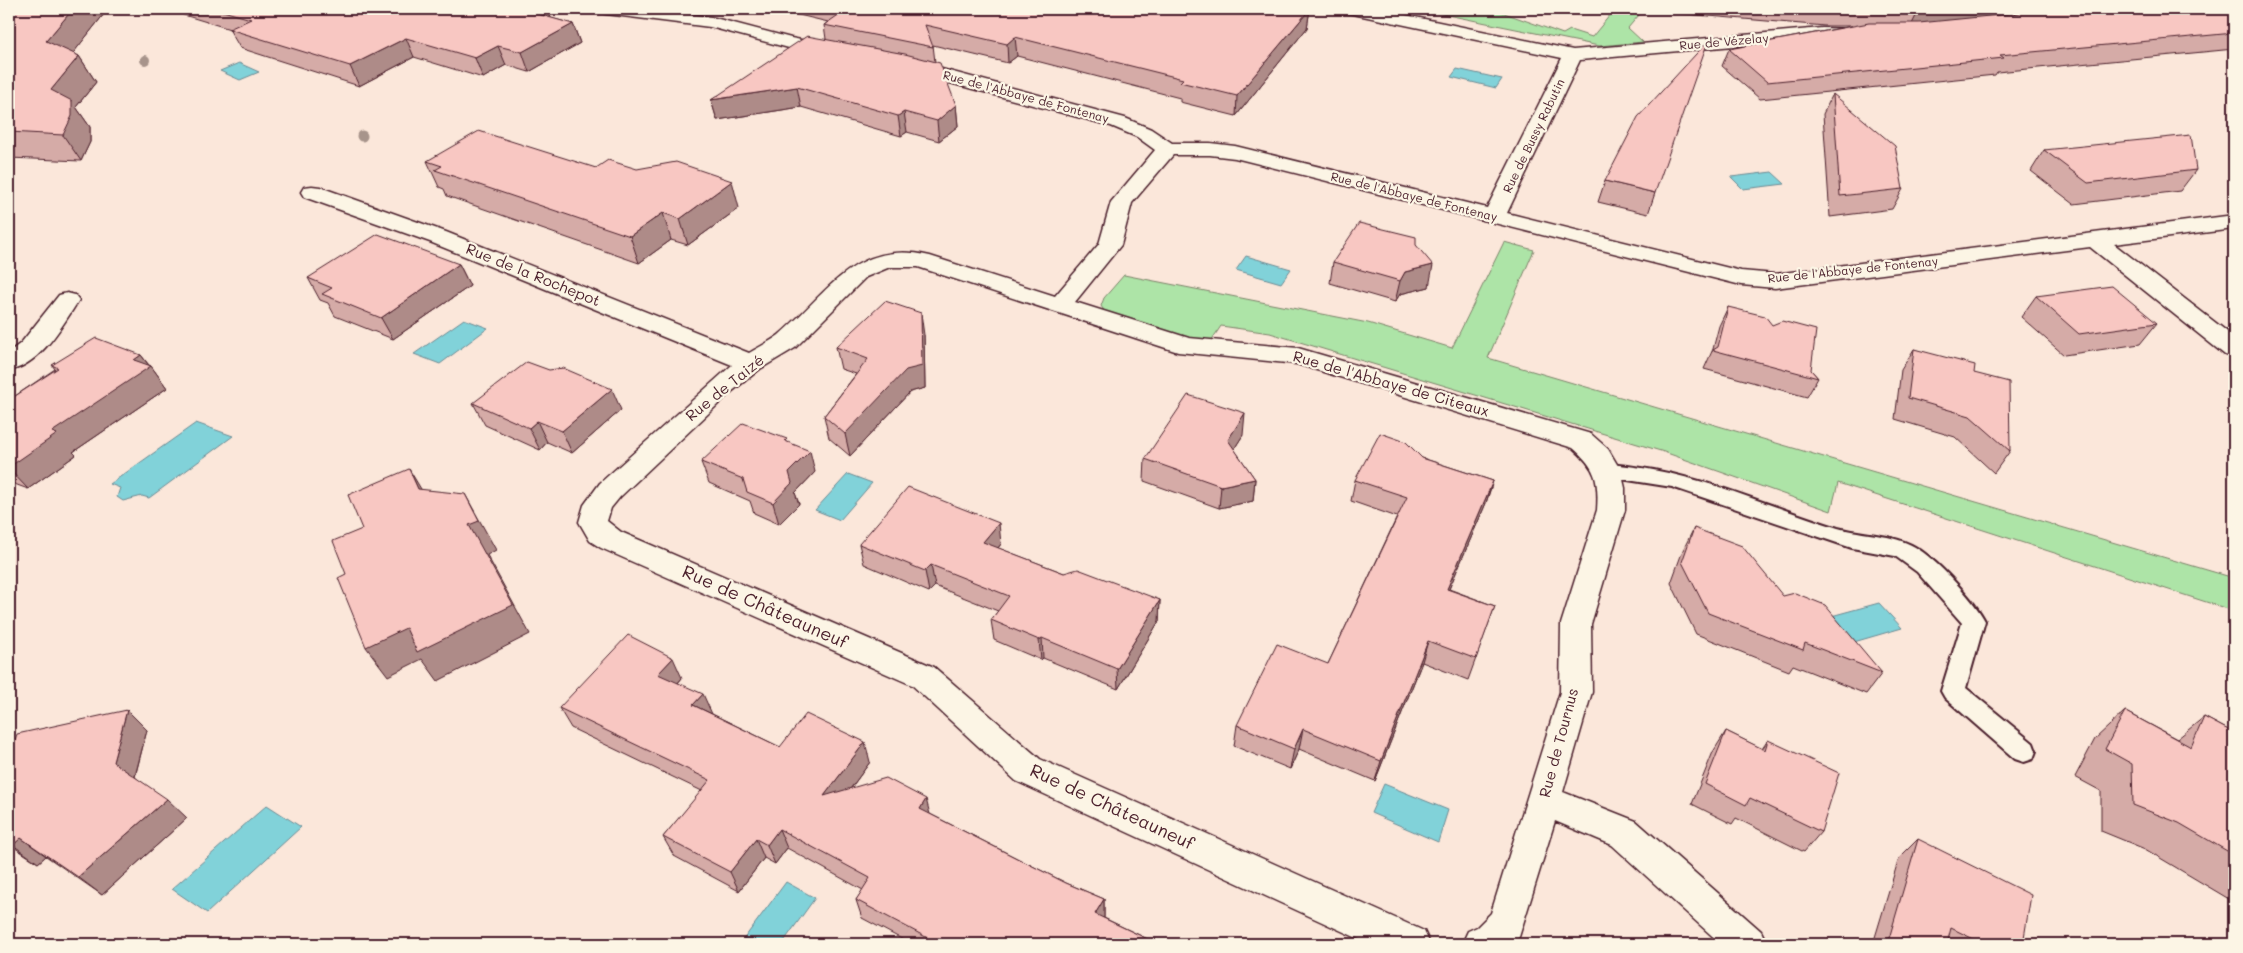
<svg xmlns="http://www.w3.org/2000/svg" width="2243" height="953" font-family="Mali,sans-serif">
	<style>
		.green { fill: #ade4a7; stroke: #7c8269 }
		.water { fill: #81d2d9; stroke: #6b8a93 }
		.lines { fill: none; stroke-linecap: round; stroke-linejoin: round }
		.lane-casing { stroke: #4a1f2b; stroke-width: 4 }
		.street-casing { stroke: #4a1f2b; stroke-width: 3 }
		.lane { fill: #fcf5e5; fill-rule: evenodd }
		.street { fill: #fcf5e5; fill-rule: evenodd }
		.tree { fill: #a7948b }
		.wall { fill: #d5aba7; stroke: #4a1f2b }
		.shaded-wall { fill: #ae8b88; stroke: #4a1f2b }
		.building { fill: #f8c7c2; stroke: #4a1f2b }
		.labels { text-anchor: middle; stroke-width: 4.5; stroke-linejoin: round; paint-order: stroke }
		.far-street-label { font-size: 12px; fill: #4a1f2b; stroke: #fcf5e5 }
		.street-label { font-size: 15px; fill: #4a1f2b; stroke: #fcf5e5 }
		.near-street-label { font-size: 18px; fill: #4a1f2b; stroke: #fcf5e5 }
	</style>
	<rect width="100%" height="100%" fill="#fbe7da"/>
	<filter id="ink" filterUnits="userSpaceOnUse"><feTurbulence type="fractalNoise" baseFrequency=".02" numOctaves="2"/><feDisplacementMap in="SourceGraphic" scale="10" xChannelSelector="R" yChannelSelector="G"/><feConvolveMatrix kernelMatrix="1 2 1 2 8 2 1 2 1" color-interpolation-filters="sRGB"/></filter>
	<g filter="url(#ink)">
		<path class="green" d="M1418 9H1493L1563 34 1570 30 1592 37 1615 9H1644L1628 28 1643 42 1599 46Z
			M1504 242 1534 250 1488 358 2234 578V611L1838 483 1831 511 1664 452 1270 333 1221 326 1207 347 1107 315 1101 306 1104 298 1124 275 1368 323 1452 348Z"/>
		<path class="water" d="M239 63 259 72 240 80 220 71Z
			M1457 69 1502 79 1496 88 1451 77Z
			M1772 172 1785 184 1743 189 1731 177Z
			M1246 256 1291 269 1281 283 1236 270Z
			M464 319 488 328 440 364 414 354Z
			M196 423 233 436 149 498 142 496 123 501 117 497 120 488 110 484Z
			M848 474 872 483 840 520 815 510Z
			M1879 603 1902 628 1847 644 1824 618Z
			M1384 784 1448 810 1438 842 1371 813Z
			M267 805 301 827 207 913 172 889Z
			M786 882 815 898 782 944H740Z"/>
		<g class="lines">
			<g class="lane-casing">
				<path id="lane" d="M1609 464C1696 471 1758 503 1838 528 1863 535 1893 534 1915 547 1935 558 1975 601 1985 621L1966 688 2033 743 2036 751 2033 759 2024 762 2015 759 1945 698 1941 691 1962 623 1917 572 1895 556 1852 548 1672 487 1602 476 1599 471 1602 466Z"/>
			</g>
			<g class="street-casing">
				<path id="street" d="M597 9H646L711 17 791 38 837 47 840 51 837 55 831 56 789 48 710 27 606 14 600 13Z
					M1344 9H1377L1573 50 1822 28 1856 29 1859 33 1856 37 1822 38 1580 60 1507 213 1741 271 1775 274 2234 215V229L2114 244 2234 337V357L2225 355 2090 247 1775 288 1741 285 1235 158 1210 155H1173L1132 203 1121 245 1075 302 1189 338 1298 348 1591 434 1608 449 1621 471 1625 488V510L1591 624 1592 692 1563 792 1636 821 1761 931 1767 944H1721L1612 845 1555 821 1519 937 1512 944H1462L1468 931 1477 927 1491 913 1560 692 1561 624 1597 510C1599 480 1596 468 1573 448L1297 364 1178 352 918 267H890L866 277 795 348 760 369 730 393 620 497 611 508 607 521 621 532 934 667 1040 759 1424 931 1430 944H1370L1016 781 912 685 601 548 590 541 579 522 584 505 600 483 732 365 430 242 304 197 301 192 304 187 312 186 320 187 446 232 749 353C759 347 770 342 779 335 828 293 856 238 930 256L1055 296 1099 244 1111 202 1155 150 1137 137 1111 126 901 70 899 66 901 62 908 60 1125 118 1151 129 1172 143H1210L1235 146 1487 208 1562 58 1353 14 1347 13Z
					M67 293 75 295 79 300C62 326 41 364 9 371V352L21 343 59 295Z"/>
			</g>
			<use href="#lane" class="lane"/>
			<use href="#street" class="street"/>
		</g>
		<g class="tree">
			<circle cx="145" cy="60" r="5"/>
			<circle cx="362" cy="136" r="5.5"/>
		</g>
		<path class="wall" d="M9 9H108L73 53 79 56 96 82 76 107 90 127V142L81 161 9 158Z
			M164 9H548L551 18 573 24 580 43 529 72 506 65 483 78 414 57 359 86 240 48 229 29H230Z
			M774 9H1310L1307 28 1236 116 1180 102V98L1017 56 1008 63 933 45 935 62 956 105 958 126 939 141 907 132 901 136 801 107 717 120 711 100 826 39 824 25 828 22Z
			M1662 9H2234V49L1997 72 1995 75 1760 99 1722 66 1729 49 1852 26H1825L1662 12Z
			M1833 94 1903 189 1892 209 1830 217 1823 114Z
			M2044 150 2196 170 2180 191 2074 204 2031 171Z
			M427 161 596 168 739 208 688 245 671 240 639 263 447 196 444 189 439 187Z
			M1605 181 1655 193 1648 214 1598 202Z
			M1416 245 1429 287 1400 294 1395 302 1330 283 1333 262Z
			M459 264 470 286 393 339 335 316 328 303 320 300 308 278Z
			M2036 296 2157 323 2140 344 2064 355 2021 317Z
			M1728 307 1811 370 1818 378 1807 397 1704 369 1713 349 1719 326Z
			M924 335 925 388 910 392 850 456 829 438 824 416 856 374 841 369 836 347Z
			M1914 349 1974 373 2010 451 1994 473 1955 437 1895 419 1901 370Z
			M141 355 149 365 151 366 167 388 73 452 76 455 28 489 9 482V400L55 369 52 365Z
			M473 403 621 410 572 453 547 442 540 450 485 425Z
			M1243 435 1234 449 1255 479 1253 501 1219 508 1144 481 1145 459Z
			M788 442 815 472 795 493 799 504 779 524 754 513 750 501 709 483 701 462Z
			M1422 458 1493 481 1486 503 1449 589 1495 606 1468 680 1422 662 1375 781 1299 749 1290 769 1234 746 1237 725 1328 664 1397 517 1351 501 1355 480Z
			M1694 528 1882 673 1866 694 1793 665 1789 671 1696 634 1671 583 1683 550Z
			M859 544H1001L998 548 1064 573 1160 600 1159 621 1118 689 1043 658 1041 660 994 640 991 620 998 611 935 586 929 592 864 564Z
			M682 678 678 683 712 714 780 747 870 762 851 788 930 814 1066 883 1104 899V918L1158 944H911L862 918 856 900 863 890 787 848 775 864 764 858 739 891 674 856 663 837 702 791 571 728 559 708Z
			M2125 711 2177 739 2204 717 2234 733V902L2145 849 2101 831V791L2075 777 2095 739Z
			M147 730 135 777 187 818 102 895 46 856 38 863 9 844V757Z
			M1726 731 1762 749 1768 740 1821 832 1804 852 1736 818 1732 824 1692 804 1713 752Z
			M1918 839 2023 944H1873L1899 858Z"/>
		<path class="shaded-wall" d="M73 9H108L63 66 46 41Z
			M543 9H548L553 25 534 13Z
			M1310 9 1307 28 1236 116 1237 96Z
			M1926 9H2063L1911 26 1919 10Z
			M573 24 580 43 529 72 522 52Z
			M1015 37 1017 56 1008 63 1007 44Z
			M406 38 414 57 359 86 350 66Z
			M498 46 506 65 483 78 475 58Z
			M79 56 96 82 76 107 90 127V142L81 161 63 135 51 90Z
			M797 87 801 107 717 120 711 100Z
			M956 105 958 126 939 141 937 121Z
			M904 112 907 132 901 136 898 116Z
			M732 181 739 208 688 245 680 219Z
			M663 213 671 240 639 263 630 236Z
			M459 264 470 286 393 339 381 318Z
			M1433 265 1429 287 1400 294 1395 302 1400 281 1405 272Z
			M921 313 924 335 925 388 910 392 850 456 845 434Z
			M141 355 150 367 151 366 167 388 73 452 76 455 28 489 9 469V467L52 432 134 360Z
			M612 389 621 410 572 453 562 431Z
			M1245 413 1243 435 1226 462 1228 440Z
			M537 421 547 442 540 450 529 428Z
			M810 451 815 472 795 493 799 504 779 524 773 503 789 472Z
			M409 469 427 499 418 489Z
			M1255 479 1253 501 1219 508 1221 486Z
			M1493 481 1486 503 1440 610 1447 589Z
			M465 494 496 550 487 555 530 634 438 681 422 659 388 676 366 647 469 525Z
			M999 523 1001 544 986 563 983 542Z
			M931 565 935 586 929 592 925 571Z
			M1160 600 1159 621 1118 689 1117 669Z
			M1042 638 1043 658 1041 660 1039 640Z
			M1428 641 1422 662 1375 781 1381 761Z
			M673 658 682 678 668 694 658 674Z
			M703 694 712 714 693 705Z
			M127 710 147 730 134 780 113 762Z
			M1303 729 1299 749 1290 769 1294 749Z
			M865 742 870 762 831 815 824 796Z
			M167 799 187 818 102 895 78 877Z
			M926 799 931 818 920 809Z
			M779 829 787 848 775 864 767 845Z
			M21 838 46 856 38 863 13 845Z
			M756 839 764 858 739 891 730 872Z
			M1104 899V917L1096 932 1095 914Z"/>
		<path class="building" d="M9 9H73L46 41 79 56 51 90 72 101V116L63 135 9 132Z
			M216 9H543L534 13 573 24 522 52 498 46 475 58 406 38 350 66 229 29 251 19Z
			M847 9H1310L1237 96 1180 82 1183 79 1015 37 1007 44 925 25 933 47 824 25Z
			M1823 9H1926L1919 10H1832Z
			M2060 9H2234V33L2000 55 2004 58 1767 82 1729 49 1869 23H1919Z
			M807 36 905 54 940 63 956 105 937 121 904 112 898 116 797 87 711 100Z
			M1708 41 1655 193 1605 181 1638 117Z
			M1833 94 1895 146 1903 189 1840 196Z
			M479 131 596 168 608 160 637 169 676 162 732 181 680 219 663 213 630 236 435 170 442 166 427 161Z
			M2191 135 2196 170 2088 183 2044 150Z
			M1359 223 1416 237V245L1433 265 1405 272 1400 281 1333 262Z
			M378 234 459 264 381 318 322 294 332 288 308 278Z
			M2112 286 2157 323 2079 334 2036 296Z
			M885 301 921 313 922 366 906 370 845 434 824 416 868 359 836 347Z
			M1728 307 1765 316 1772 325 1782 321 1816 330 1811 370 1818 378 1713 350 1718 347Z
			M96 338 141 355 134 360 151 366 52 432 57 434 9 467V400L58 368 52 365Z
			M1914 349 1975 365 1974 373 2009 382 2010 451 1970 416 1908 398Z
			M527 362 549 370 563 368 612 389 562 431 537 421 529 428 473 403Z
			M1188 395 1245 413 1228 440 1255 479 1221 486 1145 459Z
			M743 423 787 439 785 441 810 451 789 472 792 483 773 503 747 492 743 479 701 462Z
			M1380 433 1406 442 1422 458 1493 481 1447 589 1495 606 1476 659 1428 641 1381 761 1303 729 1294 749 1237 725 1277 644 1328 664 1407 497 1355 480Z
			M409 469 418 489 465 494 479 521 469 525 513 605 417 652 406 628 366 647 338 578 346 574 333 541 362 529 348 495Z
			M908 487 999 523 983 542 1064 573 1078 569 1160 600 1117 669 1042 638 1039 640 991 620 1009 596 931 565 925 571 859 544Z
			M1694 528 1742 546 1783 596 1795 593 1825 605 1882 673 1805 643 1803 650 1708 613 1682 562Z
			M628 635 673 658 658 674 703 694 693 705 780 747 806 714 865 742 824 796 886 778 926 799 920 809 1066 883 1104 899 1095 914 1158 944H939L856 900 870 878 779 829 767 845 756 839 730 872 663 837 710 780 559 708Z
			M127 710 113 762 167 799 78 877 21 838 13 845 9 842V757L17 734Z
			M2125 711 2191 747 2204 717 2234 733V855L2179 823 2133 805 2132 764 2105 749Z
			M1726 731 1765 750 1768 740 1839 773 1821 832 1750 798 1746 805 1705 784Z
			M1918 839 2031 895 2023 944H1984L1951 928 1947 944H1891L1888 942Z"/>
	</g>
	<g class="labels">
		<g class="far-street-label">
			<text transform="translate(1724 42) rotate(-5)" y="4">Rue de Vézelay</text>
			<text transform="translate(1026 97) rotate(15)" y="4">Rue de l'Abbaye de Fontenay</text>
			<text transform="translate(1534 136) rotate(-64)" y="4">Rue de Bussy Rabutin</text>
			<text transform="translate(1414 197) rotate(14)" y="4">Rue de l'Abbaye de Fontenay</text>
			<text transform="translate(1853 270) rotate(-6)" y="4">Rue de l'Abbaye de Fontenay</text>
		</g>
		<g class="street-label">
			<text transform="translate(533 275) rotate(22)" y="5">Rue de la Rochepot</text>
			<text transform="translate(1391 384) rotate(16)" y="5">Rue de l'Abbaye de Citeaux</text>
			<text transform="translate(725 388) rotate(-39)" y="5">Rue de Taizé</text>
			<text transform="translate(1559 743) rotate(-75)" y="5">Rue de Tournus</text>
		</g>
		<g class="near-street-label">
			<text transform="translate(765 607) rotate(24)" y="6">Rue de Châteauneuf</text>
			<text transform="translate(1112 807) rotate(25)" y="6">Rue de Châteauneuf</text>
		</g>
	</g>
	<rect width="2243" height="953" fill="none" stroke="#fcf5e5" stroke-width="30"/>
	<rect x="15" y="15" width="2213" height="923" fill="none" stroke="#4a1f2b" stroke-width="2" filter="url(#ink)"/>
</svg>
